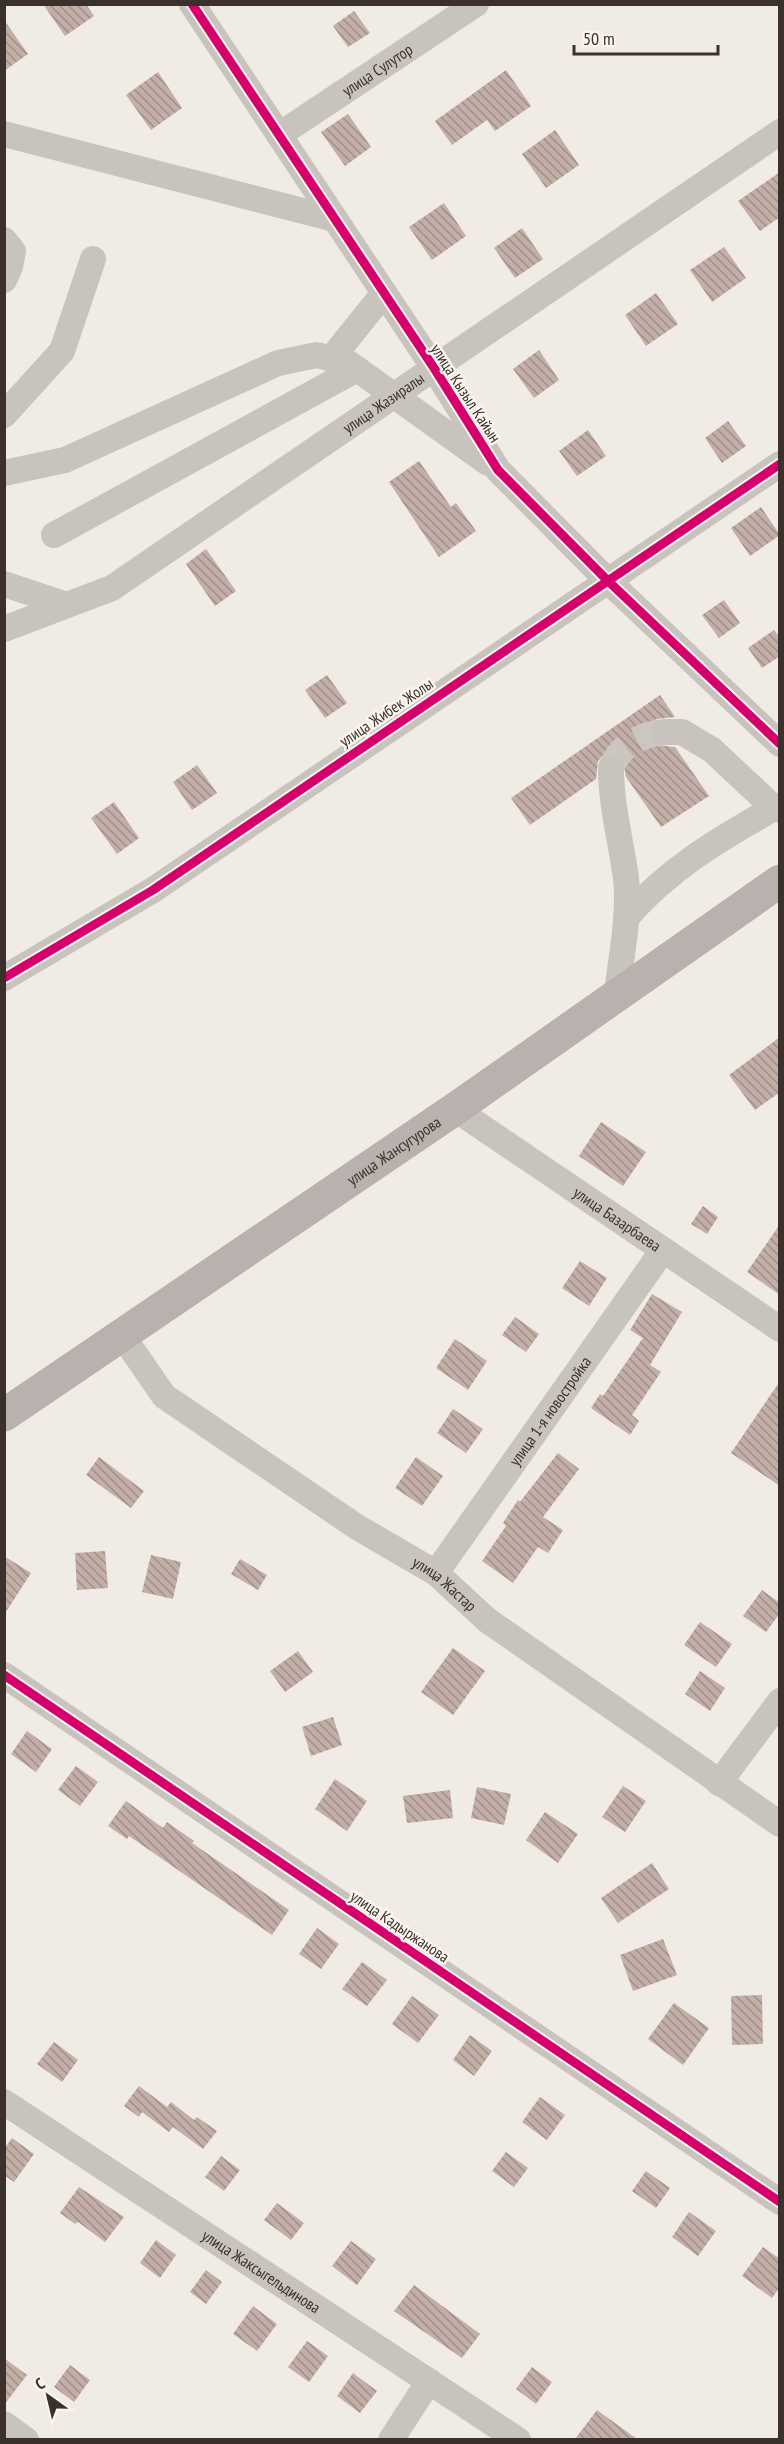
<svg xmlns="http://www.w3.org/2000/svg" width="784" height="2444" font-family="'PT Sans Narrow',sans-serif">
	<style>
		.building { fill: url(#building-back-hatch) }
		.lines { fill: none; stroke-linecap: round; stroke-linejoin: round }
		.minor-tunnel { stroke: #ccc6c0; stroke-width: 26; stroke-dasharray: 26 13; stroke-linecap: butt }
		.minor { stroke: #c9c3be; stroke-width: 26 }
		.major { stroke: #b8b1ad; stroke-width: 33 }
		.cycleway-casing { stroke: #fbf5ee; stroke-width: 13 }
		.cycleway { stroke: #d6006c; stroke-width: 9 }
		.labels { text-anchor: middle; stroke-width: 5; stroke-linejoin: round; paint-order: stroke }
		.street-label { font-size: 16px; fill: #3b302b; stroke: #fbf5ee }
	</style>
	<defs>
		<pattern id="building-back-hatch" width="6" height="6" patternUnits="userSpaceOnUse" patternTransform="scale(1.5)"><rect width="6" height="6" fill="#c3afa7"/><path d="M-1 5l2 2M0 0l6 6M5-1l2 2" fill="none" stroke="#a08f88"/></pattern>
	</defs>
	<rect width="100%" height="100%" fill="#f0ebe5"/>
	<path class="building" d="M43 4H86L94 16 65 36Z
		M354 11 370 33 348 47 333 26Z
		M4 20 28 54 4 71Z
		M506 70 531 106 495 131 487 120 452 145 435 121Z
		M158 72 182 108 151 130 126 95Z
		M348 114 371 147 345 166 321 132Z
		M555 130 579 165 546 188 522 154Z
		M780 172V217L760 231 738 201Z
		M444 203 466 236 432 260 409 227Z
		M522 228 543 259 515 278 494 248Z
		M724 247 746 278 712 302 690 270Z
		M656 293 678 324 646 346 625 315Z
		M539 350 559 380 534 398 513 369Z
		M728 421 746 446 722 463 705 438Z
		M588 430 606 456 577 476 559 451Z
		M419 461 451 507 456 503 476 531 439 557 389 482Z
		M761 507 780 535 750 556 731 528Z
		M206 549 236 591 215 606 186 564Z
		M724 600 740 623 719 638 702 615Z
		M774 630 780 638V656L762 668 748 648Z
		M327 675 347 703 325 718 305 690Z
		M660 695 675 717 656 719 651 724 649 731 651 739 657 745 675 747 709 796 661 827 626 777 623 760 618 755 610 753 603 756 598 761 596 779 530 825 511 798Z
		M197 765 217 793 192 810 173 782Z
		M114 802 139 838 117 854 91 818Z
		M780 1037V1092L755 1110 729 1075Z
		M601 1122 646 1152 623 1186 579 1156Z
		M703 1206 718 1217 707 1234 691 1224Z
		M780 1224V1295L747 1272Z
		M580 1261 607 1278 589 1306 562 1288Z
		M652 1294 682 1312 650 1365 661 1372 632 1415 639 1421 630 1435 591 1408 600 1394 603 1396 643 1338 630 1330Z
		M515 1317 539 1334 526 1352 502 1335Z
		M455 1339 487 1361 468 1390 436 1368Z
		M780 1381V1486L731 1453Z
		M453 1409 483 1429 466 1453 437 1433Z
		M558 1453 579 1469 543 1517 563 1530 548 1553 538 1547 513 1583 482 1561 506 1526 503 1523 518 1500 520 1502Z
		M99 1457 144 1491 131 1508 86 1475Z
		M416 1457 443 1476 422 1506 395 1488Z
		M105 1551 108 1588 77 1590 75 1553Z
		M151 1555 181 1562 173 1599 142 1592Z
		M4 1556 31 1573 4 1615Z
		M240 1559 267 1575 258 1590 231 1574Z
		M762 1590 780 1603V1613L766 1632 743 1616Z
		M700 1622 732 1644 716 1667 684 1645Z
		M453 1648 485 1671 453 1715 421 1692Z
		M298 1651 313 1672 285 1692 270 1671Z
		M700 1671 725 1688 710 1711 685 1694Z
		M333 1717 342 1745 311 1756 302 1727Z
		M27 1731 52 1749 36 1772 11 1754Z
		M76 1766 98 1782 80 1806 58 1790Z
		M335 1779 367 1801 347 1831 315 1809Z
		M623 1786 646 1801 625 1832 602 1817Z
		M477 1787 511 1794 504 1825 471 1818Z
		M450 1790 453 1818 407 1823 403 1796Z
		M126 1801 163 1828 167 1822 194 1841 192 1843 289 1910 272 1935 129 1836 127 1839 108 1826Z
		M545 1812 578 1834 558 1863 526 1840Z
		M652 1863 669 1889 618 1923 601 1898Z
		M317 1928 339 1944 321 1969 299 1954Z
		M663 1939 677 1975 633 1991 620 1955Z
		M362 1962 387 1980 367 2006 342 1989Z
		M762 1995 763 2044 732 2045 731 1996Z
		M412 1996 439 2015 418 2043 392 2024Z
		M674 2003 709 2028 683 2065 648 2039Z
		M470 2035 492 2051 474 2076 453 2060Z
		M54 2042 78 2060 62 2082 37 2064Z
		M139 2086 167 2107 171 2102 194 2120 197 2117 217 2131 203 2149 173 2127 169 2132 142 2112 139 2117 124 2106Z
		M540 2097 565 2115 547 2140 522 2122Z
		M12 2138 34 2154 14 2182 4 2175V2149Z
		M506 2152 528 2168 514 2187 492 2171Z
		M221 2156 240 2170 224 2191 205 2177Z
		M646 2171 670 2188 656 2208 632 2191Z
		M79 2187 124 2217 105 2242 78 2222 75 2224 60 2213Z
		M277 2203 304 2223 291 2240 264 2220Z
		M689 2212 716 2231 698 2256 672 2237Z
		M156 2240 176 2255 160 2278 140 2263Z
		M351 2241 376 2259 357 2285 332 2266Z
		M763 2247 780 2259V2287L772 2298 742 2276Z
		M206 2270 222 2282 206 2304 190 2292Z
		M414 2285 480 2334 462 2358 394 2311Z
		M253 2306 277 2324 257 2351 233 2334Z
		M307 2341 328 2356 309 2382 288 2367Z
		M4 2358 27 2375 4 2405Z
		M70 2365 90 2380 74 2402 54 2387Z
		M532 2367 552 2382 536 2404 516 2389Z
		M353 2373 377 2391 360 2413 337 2396Z
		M597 2410 637 2439H575Z"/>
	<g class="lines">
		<path class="minor-tunnel" d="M611 768C619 746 642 734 664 732"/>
		<g class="minor">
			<path d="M192 4 434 368 498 470 607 580 780 744"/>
			<path d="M4 134 334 219"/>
			<path id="s1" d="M279 135 476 4"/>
			<path d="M4 240 13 251 10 267 4 280"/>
			<path d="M331 359 384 293"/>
			<path d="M4 415 62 351 93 259"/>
			<path d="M4 473 65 460 278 363 317 355 350 364 488 463"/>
			<path d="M54 535 357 369"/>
			<path d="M4 584 64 604"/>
			<path id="s2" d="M4 629 112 588 780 132"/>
			<path d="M664 732H682L712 750 774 808 780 810"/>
			<path d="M611 768C611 806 621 841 626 878 630 916 621 956 617 994"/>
			<path d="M626 918C668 869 718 840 774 808"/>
			<path d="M4 978 153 890 780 464"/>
			<path id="s3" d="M455 1109 780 1329"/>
			<path id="s4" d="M122 1335 164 1396 357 1527 436 1573 487 1620 780 1824"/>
			<path id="s5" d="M436 1573 663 1250"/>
			<path d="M4 1675 780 2202"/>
			<path d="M719 1783 780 1701"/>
			<path id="s6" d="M4 2102 518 2440"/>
			<path d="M4 2424 26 2440"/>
			<path d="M391 2440 429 2381"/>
		</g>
		<path class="major" id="s7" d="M4 1415 455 1109 780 881"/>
		<g class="cycleway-casing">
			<path id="cycleway" d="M192 4 434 368 498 470 607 580 780 744
				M4 978 153 890 780 464
				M4 1675 780 2202"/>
		</g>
		<use href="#cycleway" class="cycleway"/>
	</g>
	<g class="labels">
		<g class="street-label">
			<text dy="6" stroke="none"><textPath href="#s1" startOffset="118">улица Сулутор</textPath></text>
			<text transform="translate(466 393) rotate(57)" y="6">улица Кызыл Кайын</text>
			<text dy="6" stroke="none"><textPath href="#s2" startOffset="444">улица Жазиралы</textPath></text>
			<text transform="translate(386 712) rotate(-34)" y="6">улица Жибек Жолы</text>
			<text dy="6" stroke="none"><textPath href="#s7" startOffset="471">улица Жансугурова</textPath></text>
			<text dy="6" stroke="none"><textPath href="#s3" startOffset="196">улица Базарбаева</textPath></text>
			<text dy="6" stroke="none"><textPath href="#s5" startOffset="198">улица 1-я новостройка</textPath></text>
			<text dy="6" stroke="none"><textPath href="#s4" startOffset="412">улица Жастар</textPath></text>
			<text transform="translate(400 1926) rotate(34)" y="6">улица Кадыржанова</text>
			<text dy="6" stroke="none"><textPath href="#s6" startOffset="308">улица Жаксыгельдинова</textPath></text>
		</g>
	</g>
	<rect width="784" height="2444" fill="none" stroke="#3b302b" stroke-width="12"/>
	<g transform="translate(48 2396) rotate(326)" stroke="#fbf5ee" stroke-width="4.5" paint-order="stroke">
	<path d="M0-4.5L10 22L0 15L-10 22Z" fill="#3b302b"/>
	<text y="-9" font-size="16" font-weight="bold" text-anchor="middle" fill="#3b302b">С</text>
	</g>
	<path d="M574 45v9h144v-9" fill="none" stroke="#3b302b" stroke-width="3"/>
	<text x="583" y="45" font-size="18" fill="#3b302b" stroke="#fbf5ee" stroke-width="4.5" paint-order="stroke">50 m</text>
</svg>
